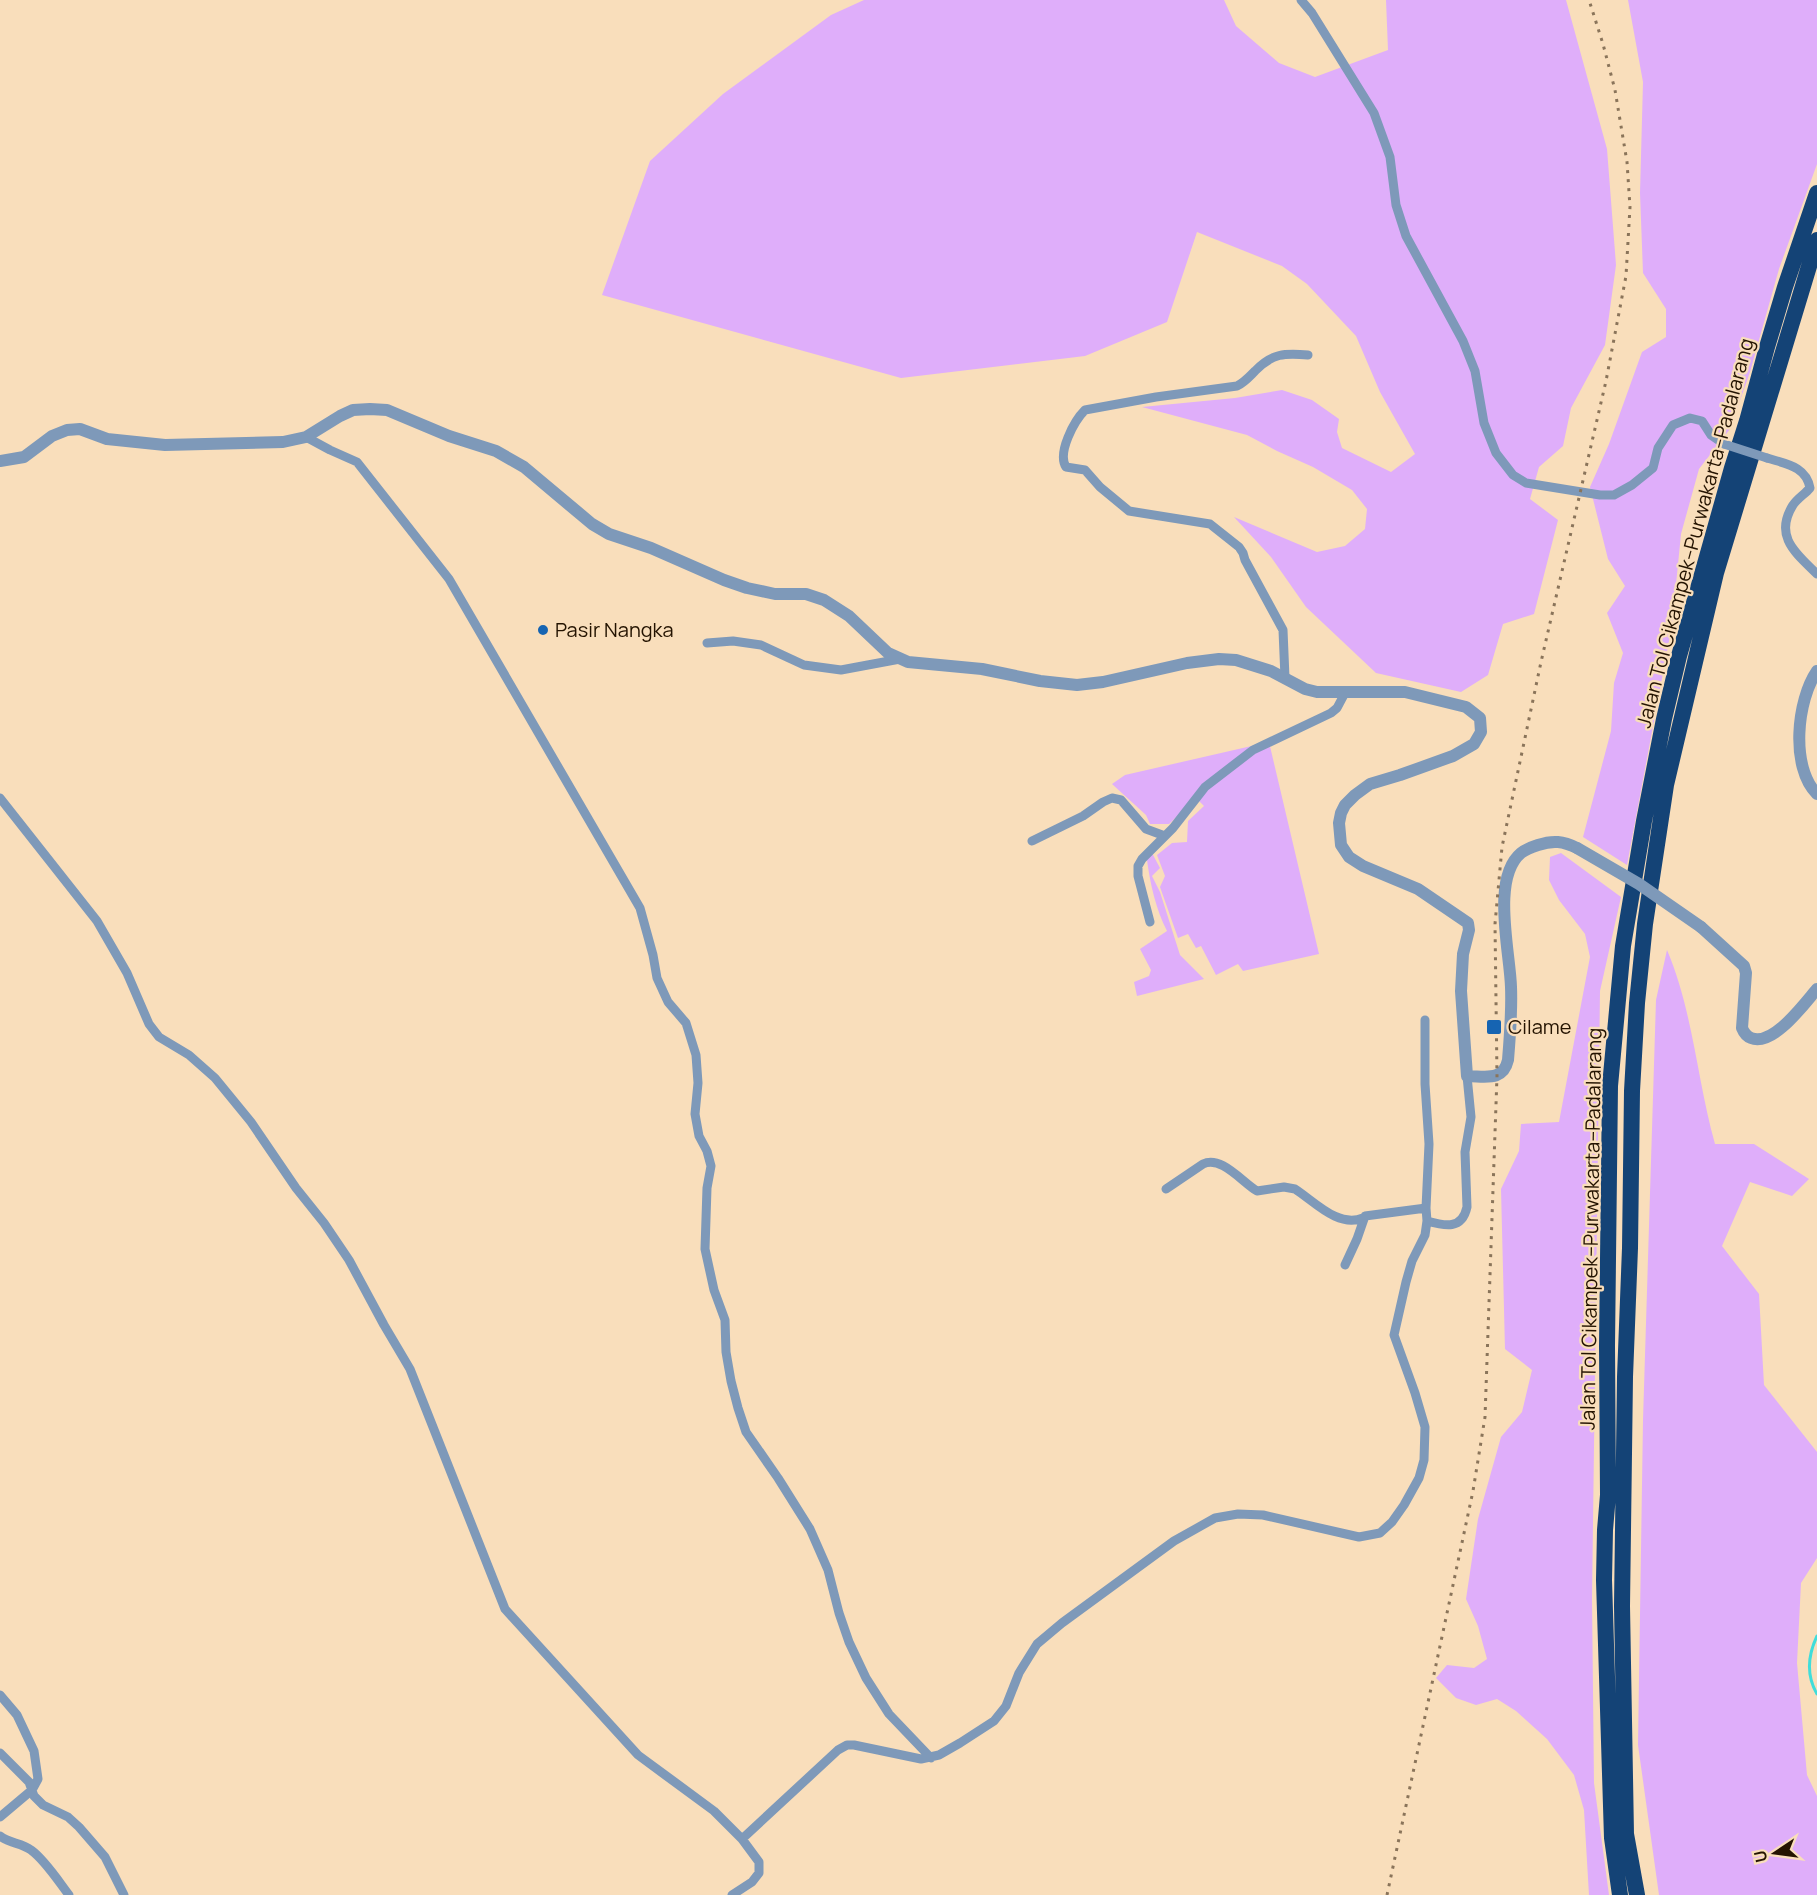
<svg xmlns="http://www.w3.org/2000/svg" width="1817" height="1895" font-family="Manrope,sans-serif">
	<style>
		.green { fill: #dfaefa }
		.lines { fill: none; stroke-linecap: round; stroke-linejoin: round }
		.stream { stroke: #40ddda; stroke-width: 3 }
		.minor { stroke: #7e99b9; stroke-width: 9 }
		.tertiary { stroke: #7e99b9; stroke-width: 12 }
		.motorway { stroke: #144376; stroke-width: 16 }
		.rail { stroke: #8a745a; stroke-width: 3; stroke-dasharray: 3 6; stroke-linecap: butt }
		.minor-bridge { stroke: #7e99b9; stroke-width: 9 }
		.tertiary-bridge { stroke: #7e99b9; stroke-width: 12 }
		.poi-dot { fill: #1664b2; stroke: #f9debb; stroke-width: 2 }
		.labels { text-anchor: middle; stroke-width: 4.5; stroke-linejoin: round; paint-order: stroke }
		.street-label { font-size: 20px; fill: #241300; stroke: #f9debb }
		.poi-label { font-size: 20px; fill: #241300; stroke: #f9debb; text-anchor: start }
	</style>
	<rect width="100%" height="100%" fill="#f9debb"/>
	<path class="green" d="M864 0H1224L1236 26 1279 63 1315 77 1388 50 1386 0H1566L1607 149 1616 265 1605 345 1571 408 1563 446 1539 467 1530 499 1558 520 1534 614 1503 624 1488 675 1461 692 1376 673 1306 607 1271 557 1234 517 1317 552 1345 546 1365 529 1367 509 1352 490 1313 467 1277 451 1247 435 1142 407 1235 398 1282 390 1312 400 1339 419 1337 432 1342 448 1391 472 1415 454 1380 392 1356 336 1307 284 1282 266 1197 232 1167 322 1085 356 901 378 602 295 650 161 723 94 831 15Z
		M1628 0H1817V164L1779 269 1750 372 1730 429 1699 469 1681 534 1672 625 1627 865 1583 837 1611 731 1614 683 1623 653 1607 613 1625 586 1608 559 1590 487 1609 444 1642 352 1666 337V309L1643 273 1640 193 1643 82Z
		M1269 742 1319 954 1243 971 1238 964 1216 975 1201 946 1196 948 1188 934 1178 938 1160 887 1165 876 1157 855 1172 843 1187 842 1188 821 1204 806 1196 798 1169 824H1150L1146 815 1112 784 1125 775Z
		M1152 853 1160 868 1152 876 1160 892 1180 955 1204 979 1137 996 1134 982 1149 976 1151 970 1140 949 1167 931C1156 910 1150 883 1147 860Z
		M1561 853 1621 897 1600 991 1592 1599 1594 1783 1609 1895H1589L1584 1810 1574 1775 1547 1739 1516 1711 1497 1699 1476 1705 1456 1698 1436 1678 1447 1665 1474 1668 1487 1659 1478 1626 1466 1599 1478 1519 1501 1437 1522 1412 1532 1370 1505 1349 1501 1189 1519 1151 1521 1124 1559 1122 1590 957 1585 934 1559 900 1549 880 1550 857Z
		M1667 950C1693 1011 1697 1080 1715 1144H1754L1809 1179 1792 1196 1750 1182 1722 1246 1759 1294 1764 1385 1817 1452V1558L1801 1583 1797 1663 1807 1775 1817 1796V1895H1659L1638 1745 1643 1420 1656 1000Z"/>
	<g class="lines">
		<path class="stream" d="M1817 1636C1808 1655 1806 1675 1817 1694"/>
		<path class="minor" d="M1301 0 1312 13 1374 113 1390 157 1396 205 1406 236 1463 341 1475 371 1484 423 1496 453 1513 475 1526 483 1600 495H1614L1632 485 1653 468 1658 448 1673 425 1690 418 1702 421 1711 435 1724 444
			M306 437 330 450 357 462 449 579 640 908 653 955 657 978 668 1002 686 1023 696 1055 698 1083 695 1114 699 1136 707 1151 711 1166 707 1188 705 1249 714 1290 725 1320 726 1352 731 1381 738 1408 746 1432 778 1478 810 1529 828 1570 839 1613 849 1642 866 1678 889 1714 931 1758
			M1767 458C1786 464 1806 466 1810 488 1805 494 1798 498 1793 505 1773 537 1797 554 1817 574
			M707 643 733 641 761 645 804 665 841 670 900 659
			M1285 678 1283 630 1245 560 1243 553 1239 547 1210 524 1129 511 1100 487 1085 470 1066 467C1057 453 1074 421 1085 410L1156 397 1237 386C1245 382 1249 377 1255 371 1272 353 1285 353 1308 355
			M0 798 97 921 127 973 149 1024 159 1037 189 1055 215 1078 251 1122 296 1188 324 1223 349 1260 384 1325 410 1369 505 1609 638 1755 714 1811 742 1839 759 1862V1873L752 1882 732 1895
			M1032 841 1083 816 1103 802 1112 798 1121 800 1146 829 1165 836
			M1150 922 1138 876V866L1142 859 1173 828 1205 787 1253 750 1331 713 1337 708 1345 693
			M1166 1189 1203 1164C1221 1155 1242 1182 1257 1191L1284 1187 1295 1189C1315 1202 1338 1228 1363 1218
			M1427 1221C1445 1226 1462 1230 1467 1207L1465 1152 1471 1117 1467 1076
			M1345 1265 1357 1239 1365 1216 1426 1208
			M0 1695 17 1715 34 1751 38 1779 32 1790 0 1817
			M0 1753 29 1782 34 1796 43 1805 68 1817 79 1827 105 1857 124 1895
			M0 1836C8 1843 22 1843 31 1850 45 1860 59 1882 69 1895
			M742 1839 838 1750 847 1745H854L921 1759 939 1755 960 1743 994 1721 1006 1706 1019 1673 1037 1644 1062 1623 1174 1541 1215 1518 1238 1514 1263 1515 1359 1537 1380 1533 1392 1522 1404 1505 1419 1478 1424 1460 1425 1427 1415 1393 1394 1335 1406 1282 1412 1261 1425 1235 1427 1221 1426 1208 1429 1144 1425 1084V1020"/>
		<path class="tertiary" d="M0 461 24 457 52 436 67 430 80 429 107 439 165 445 283 442 306 437 340 416 353 410 370 409 387 410 449 436 496 451 524 467 592 524 609 534 651 548 724 580 747 588 775 594H806L824 600 849 616 888 653 908 662 982 669 1040 681 1077 685 1103 682 1187 663 1219 659 1236 660 1271 671 1305 689 1317 692H1405L1466 707 1480 718 1481 732 1474 744 1453 756 1400 775 1370 784 1355 795 1345 805 1341 813 1339 823 1341 845 1349 857 1363 866 1418 889 1468 923 1469 930 1463 954 1461 991 1467 1076C1485 1076 1503 1082 1508 1060 1510 1036 1512 1011 1511 987 1510 952 1491 878 1521 853 1526 849 1532 847 1538 845 1553 840 1563 841 1577 848
			M1817 671C1797 700 1790 767 1817 794
			M1701 927 1744 966 1746 973 1742 1028C1744 1033 1746 1036 1751 1038 1773 1047 1804 1004 1817 989"/>
		<path class="motorway" d="M1620 1895 1612 1838 1604 1580 1605 1530 1608 1495 1607 1346 1610 1086 1623 946 1644 821 1664 719 1679 656 1732 468 1747 421 1767 347 1785 287 1817 193
			M1637 1895 1626 1834 1622 1606 1625 1377 1630 1248 1632 1091 1637 1003 1645 924 1666 785 1716 573 1817 240"/>
		<path class="rail" d="M1387 1895 1473 1491 1485 1417 1497 1076 1495 924 1502 847 1541 662 1606 381 1626 276 1630 207 1627 162 1615 90 1603 44 1589 0"/>
		<path class="minor-bridge" d="M1724 444 1767 458"/>
		<path class="tertiary-bridge" d="M1577 848 1639 884 1701 927"/>
	</g>
	<g class="poi-dot">
		<circle cx="543" cy="630" r="6"/>
		<rect x="1486" y="1019" width="16" height="16" rx="3"/>
	</g>
	<g class="labels">
		<g class="street-label">
			<text transform="translate(1695 533) rotate(-75)" y="7">Jalan Tol Cikampek–Purwakarta–Padalarang</text>
			<text transform="translate(1591 1229) rotate(-89)" y="7">Jalan Tol Cikampek–Purwakarta–Padalarang</text>
		</g>
		<g class="poi-label">
			<text x="555" y="637">Pasir Nangka</text>
			<text x="1508" y="1034">Cilame</text>
		</g>
	</g>
	<g transform="translate(1775 1853) rotate(257)" stroke="#f9debb" stroke-width="4.5" paint-order="stroke">
	<path d="M0-4.5L10 22L0 15L-10 22Z" fill="#241300"/>
	<text y="-9" font-size="16" font-weight="bold" text-anchor="middle" fill="#241300">U</text>
	</g>
</svg>
